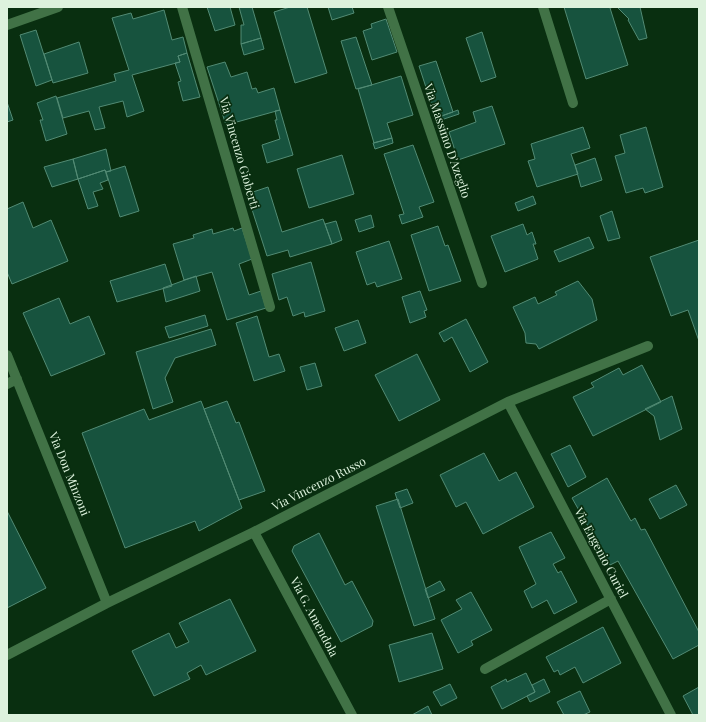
<svg xmlns="http://www.w3.org/2000/svg" width="706" height="722" font-family="'Playfair Display',serif">
	<style>
		.building { fill: #17533e; stroke: #528b74 }
		.lines { fill: none; stroke-linecap: round; stroke-linejoin: round }
		.lane { stroke: #417246; stroke-width: 10 }
		.street { stroke: #417246; stroke-width: 10 }
		.labels { text-anchor: middle; stroke-width: 3.5; stroke-linejoin: round; paint-order: stroke }
		.street-label { font-size: 12px; fill: #ddf2dd; stroke: #092f10 }
	</style>
	<rect width="100%" height="100%" fill="#092f10"/>
	<path class="building" d="M207 7H230L235 25 215 31Z
		M239 7H252L261 38 241 44V25H244Z
		M290 7H307L327 73 295 83 274 12Z
		M328 7H352L354 13 332 20Z
		M564 7H614L610 8 628 65 586 79Z
		M617 7H640L647 38 639 40 628 20 629 19Z
		M164 10 172 40 183 37 187 53 178 56 180 62 132 75 144 111 127 117 123 101 99 107 105 128 95 130 89 111 63 118 57 98 116 81 114 74 129 70 112 18 131 13 133 19Z
		M386 19 397 52 372 60 363 31 372 28 371 24Z
		M36 30 52 80 36 86 20 35Z
		M482 32 496 77 481 82 466 38Z
		M356 37 372 85 356 89 341 41Z
		M261 38 264 49 244 55 241 44Z
		M79 42 88 73 53 83 44 54Z
		M187 53 200 97 183 101 178 82 181 81 175 63 180 62 178 56Z
		M436 61 453 112 436 118 419 66Z
		M225 62 231 77 247 72 252 89 256 88 258 93 274 88 280 110 226 125 207 67Z
		M401 76 413 115 387 123 392 138 374 143 358 89Z
		M56 96 67 134 46 141 40 120H43L37 103Z
		M7 102 13 120 7 122Z
		M492 106 505 144 458 160 449 132 476 122 473 112Z
		M280 110 293 155 267 163 262 145 280 139 275 120H277L275 111Z
		M458 110 459 114 438 121 436 118Z
		M583 127 590 148 571 154 578 174 537 187 528 161 535 159 531 144Z
		M646 127 663 187 645 193 643 188 626 193 615 156 625 153 620 135Z
		M392 138 393 143 375 149 373 143Z
		M413 145 434 202 419 207 423 217 402 224 399 215 404 214 384 154Z
		M106 149 111 171 106 172 105 170 78 179 73 159Z
		M342 155 354 194 309 208 297 169Z
		M595 158 602 180 581 187 575 165Z
		M73 159 78 179 52 187 44 167Z
		M125 166 139 211 120 217 106 172Z
		M105 170 108 180 100 183 103 189 93 192 98 206 88 209 78 179Z
		M268 187 282 232 323 219 332 244 290 257 288 250 267 256 247 194Z
		M533 196 536 204 518 211 515 203Z
		M23 202 33 228 51 220 68 261 12 284 7 272V209Z
		M612 211 620 238 608 241 600 216Z
		M371 215 374 227 359 232 355 220Z
		M336 221 342 240 332 244 325 224Z
		M523 224 527 235 532 232 536 244H533L538 259 505 272 491 236Z
		M438 226 445 246 448 245 461 281 429 291 411 235Z
		M233 228 234 231 242 228 252 259 239 264 249 295 261 291 266 308 227 320 212 272 184 280 173 244 194 238 193 235 212 229 213 234Z
		M589 237 594 248 559 262 554 251Z
		M699 240V341L688 310 671 316 650 257Z
		M389 241 402 279 377 287 375 282 367 285 356 252Z
		M311 262 325 311 305 317 304 312 293 316 287 297 279 300 272 274Z
		M165 264 172 286 117 302 110 281Z
		M196 276 200 291 166 302 163 288Z
		M578 281 592 299 597 320 539 349 536 344 526 343 525 333 513 307 535 297 538 304 557 295 555 292Z
		M420 291 427 310 424 311 426 317 410 323 402 297Z
		M59 298 70 324 89 316 105 354 51 376 23 313Z
		M205 315 208 326 169 338 165 327Z
		M257 316 269 357 279 354 285 371 254 381 236 323Z
		M466 319 488 362 470 372 452 337 444 342 439 333Z
		M358 320 366 343 344 351 335 328Z
		M211 329 216 345 175 358 165 378 173 402 153 409 136 352Z
		M417 354 440 400 399 421 375 375Z
		M315 363 322 386 307 390 300 367Z
		M642 365 661 402 593 436 573 397 594 387 591 383 619 368 623 375Z
		M672 396 682 429 660 440 654 416 645 409Z
		M201 401 242 508 199 531 195 521 125 548 82 433 144 409 149 420Z
		M227 401 236 423 239 422 265 491 239 500 204 409Z
		M570 445 586 477 568 487 551 454Z
		M484 453 499 481 516 472 534 507 483 534 466 502 456 507 440 475Z
		M607 478 631 521 635 518 641 530 645 529 699 632V645L673 659 618 561 610 565 572 498Z
		M676 485 687 505 660 519 649 499Z
		M407 489 413 503 400 508 395 493Z
		M398 499 435 619 414 626 376 506Z
		M7 511 46 588 7 608Z
		M551 532 565 558 553 564 558 573 561 571 577 602 554 614 547 600 532 608 524 591 536 584 519 547Z
		M319 533 345 585 352 581 373 621 372 626 341 642 292 551 294 546Z
		M440 581 445 590 428 598 425 589Z
		M471 592 492 630 471 641 473 645 458 653 441 620 462 609 456 600Z
		M230 599 256 651 206 675 201 665 187 673 190 679 154 696 132 651 169 633 176 648 189 642 179 623Z
		M603 627 621 663 583 683 575 667 560 675 558 670 554 672 546 657Z
		M432 633 443 669 399 682 389 645Z
		M526 673 535 692 502 709 491 687 506 679 507 682Z
		M544 679 550 692 530 702 527 696 535 692 532 685Z
		M450 684 457 698 441 706 433 692Z
		M699 687V715H693L683 696Z
		M580 691 590 712 583 715H564L557 702Z
		M428 706 432 715H412Z"/>
	<g class="lines">
		<path class="lane" d="M543 7 573 103"/>
		<path class="street" d="M182 7 270 307
			M388 7 482 283
			M7 25 58 7
			M7 355 107 603
			M7 384 17 379
			M508 402 671 715
			M254 532 352 715
			M7 655 107 603 254 532 508 402 648 346
			M485 669 611 599"/>
	</g>
	<g class="labels">
		<g class="street-label">
			<text transform="translate(447 141) rotate(71)" y="4">Via Massimo D'Azeglio</text>
			<text transform="translate(239 153) rotate(74)" y="4">Via Vincenzo Gioberti</text>
			<text transform="translate(69 474) rotate(68)" y="4">Via Don Minzoni</text>
			<text transform="translate(319 484) rotate(-27)" y="4">Via Vincenzo Russo</text>
			<text transform="translate(601 553) rotate(62)" y="4">Via Eugenio Curiel</text>
			<text transform="translate(314 617) rotate(62)" y="4">Via G. Amendola</text>
		</g>
	</g>
	<rect width="706" height="722" fill="none" stroke="#ddf2dd" stroke-width="16"/>
</svg>
